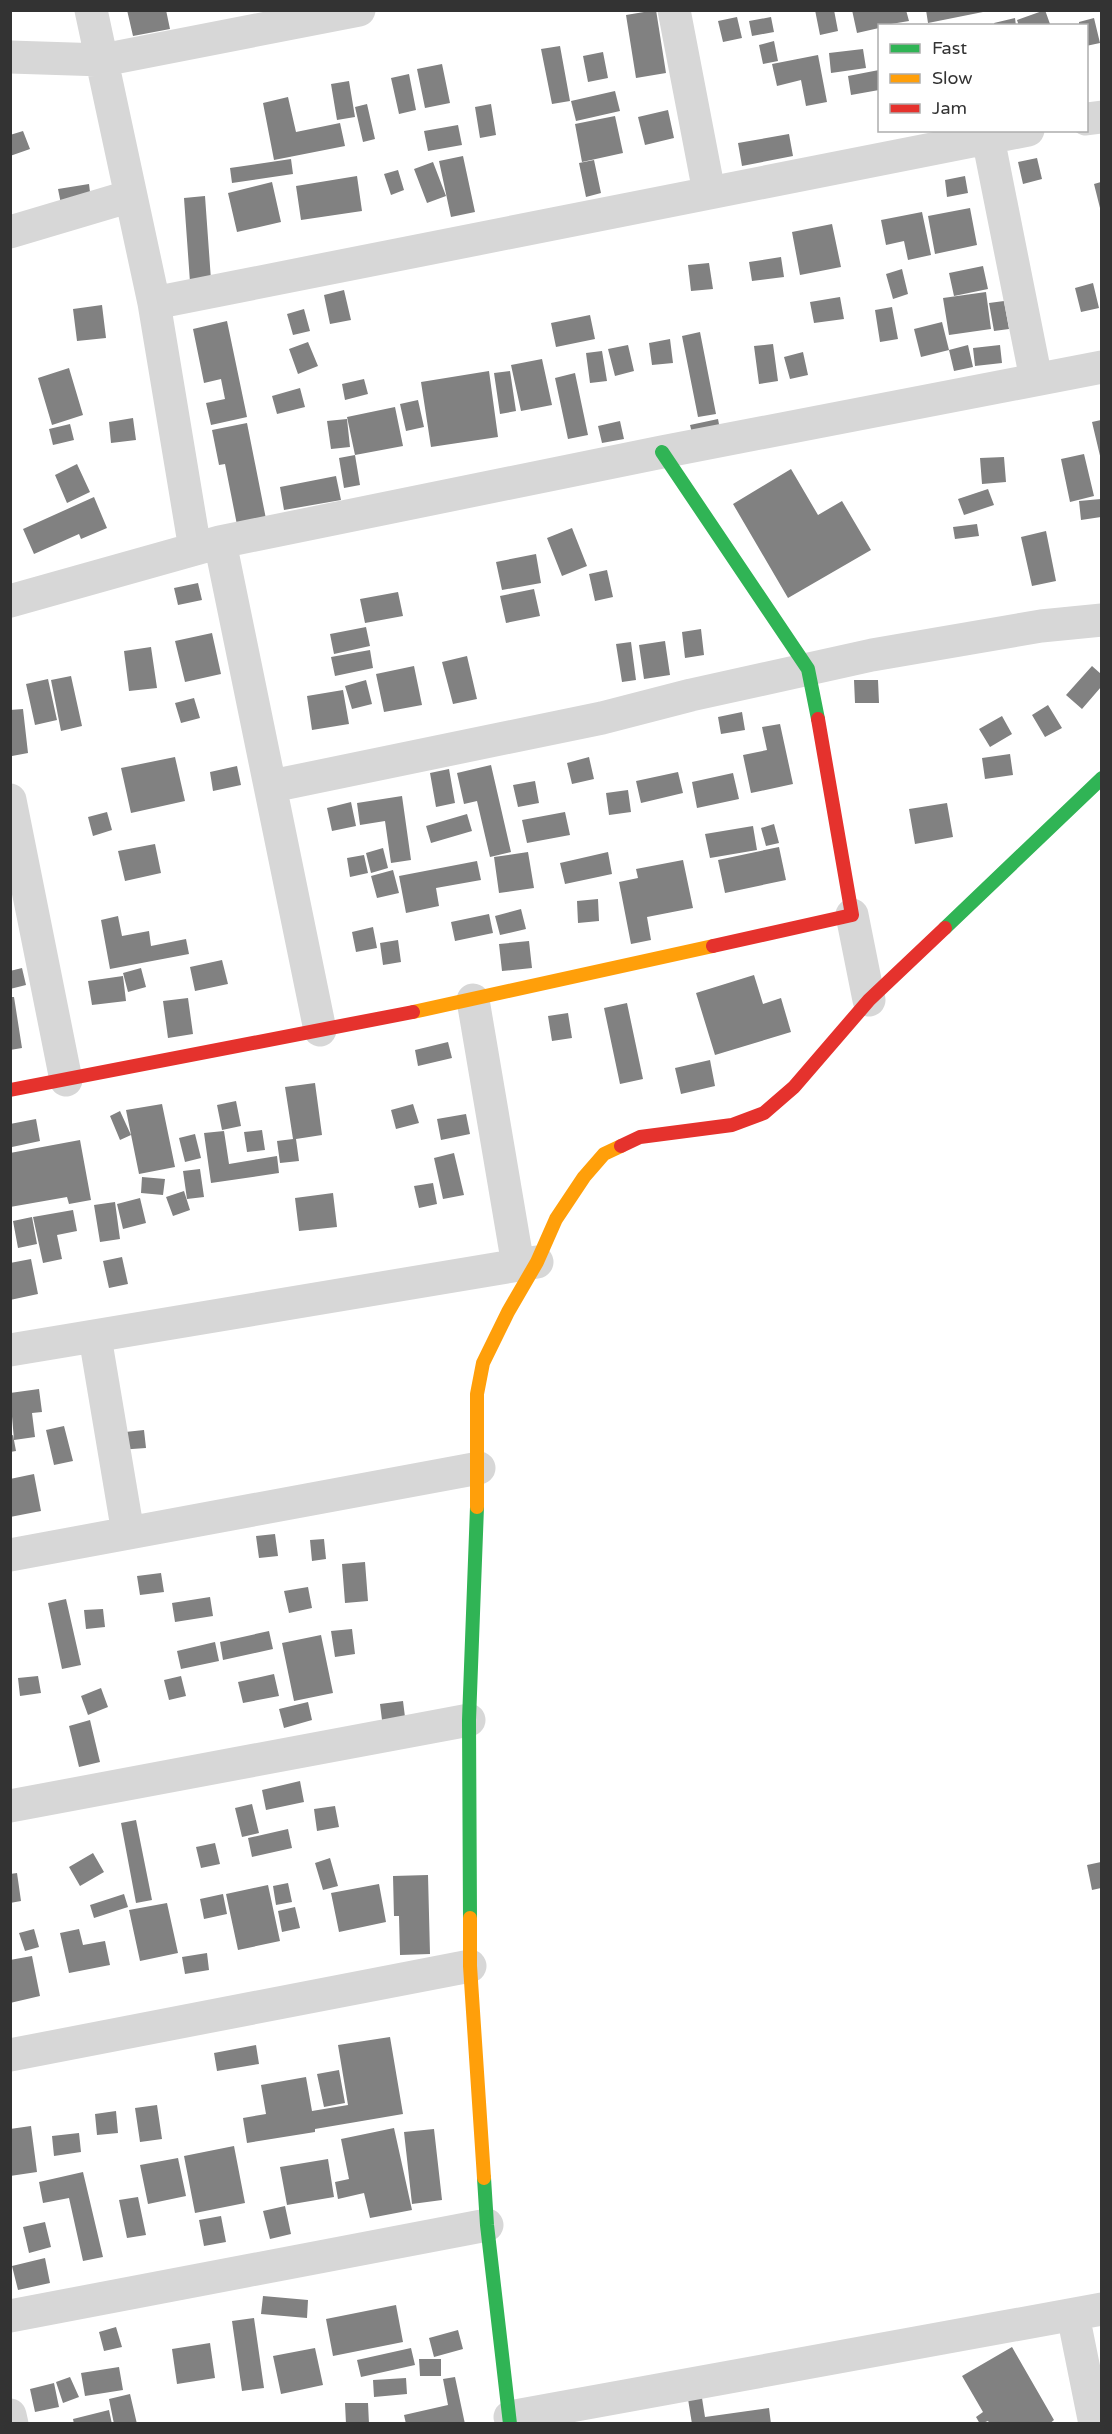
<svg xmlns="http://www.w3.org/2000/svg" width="1112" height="2434" font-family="'Varela Round',sans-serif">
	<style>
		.building { fill: #818181 }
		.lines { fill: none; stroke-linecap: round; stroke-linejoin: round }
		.street { stroke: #d7d7d7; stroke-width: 33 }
		.fast { stroke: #30b455; stroke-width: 14 }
		.slow { stroke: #ff9f0a; stroke-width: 14 }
		.jam { stroke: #e5322d; stroke-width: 14 }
	</style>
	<rect width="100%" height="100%" fill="#fff"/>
	<path class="building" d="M127 10H166L170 29 133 36Z
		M656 10 666 73 636 78 626 15Z
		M815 10H834L838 31 820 35Z
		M852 10H906L909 21 879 26V28L857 33Z
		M926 10H983V12L928 23Z
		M1045 10 1050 24 1019 26 1017 20Z
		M737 17 742 38 723 42 718 21Z
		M771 17 774 32 752 36 749 21Z
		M1015 18 1016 26H995L994 23Z
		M1094 18 1100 43 1086 46V26H1079V22Z
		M774 41 778 61 763 64 759 45Z
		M560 46 570 101 552 104 541 49Z
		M863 49 866 68 831 73 829 53Z
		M603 52 608 78 588 82 583 56Z
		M818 55 827 102 806 106 801 80 777 86 772 64Z
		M442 64 450 103 425 108 417 69Z
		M879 70V90L851 95 848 76Z
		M409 74 416 110 399 114 391 78Z
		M349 81 355 117 337 120 331 84Z
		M615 91 620 111 576 121 571 101Z
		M288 97 296 132 340 123 345 146 274 160 263 103Z
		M367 104 375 139 363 142 355 107Z
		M491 104 496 135 480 138 475 107Z
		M668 110 674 138 645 145 638 117Z
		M615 116 623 153 582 162 575 124Z
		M458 125 462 145 428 151 424 131Z
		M23 131 30 149 10 156V135Z
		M789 134 793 156 742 166 738 143Z
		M463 156 475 212 451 217 439 161Z
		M1037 158 1042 179 1023 184 1018 162Z
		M291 159 293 174 232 183 230 168Z
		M594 160 601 193 586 197 579 163Z
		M433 162 446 196 427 203 414 169Z
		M398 170 404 190 391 195 384 174Z
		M357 176 362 211 301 220 296 186Z
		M965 176 968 193 947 197 945 180Z
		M272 182 281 222 237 232 228 193Z
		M1101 182V212L1094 184Z
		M89 184 91 200 61 204 58 189Z
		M205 196 211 280 190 282 184 198Z
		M970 208 977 245 935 254 928 216Z
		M922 212 931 255 908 260 904 241 886 245 881 220Z
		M832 224 841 267 800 275 792 232Z
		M781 257 784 277 752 281 749 262Z
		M709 263 713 289 691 291 688 265Z
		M983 266 988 289 954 296 949 273Z
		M902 269 908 294 893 299 886 274Z
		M1093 283 1099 308 1081 312 1075 288Z
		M344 290 351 320 330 324 324 295Z
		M986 292 991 329 949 335 943 298Z
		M840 297 844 319 814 323 810 302Z
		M1004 301 1009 329 994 331 989 303Z
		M102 305 106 338 77 341 73 309Z
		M892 307 898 339 880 342 875 310Z
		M304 309 310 331 293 335 287 314Z
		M590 315 595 339 556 347 551 323Z
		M227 321 247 417 211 425 206 403 225 399 221 379 204 383 193 329Z
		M942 322 949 350 921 357 914 329Z
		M700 332 716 414 698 417 682 336Z
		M670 339 673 363 652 365 649 343Z
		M308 342 318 366 298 374 289 349Z
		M773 344 778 381 759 384 754 346Z
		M628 345 634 371 615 376 608 349Z
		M968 345 973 367 954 371 949 350Z
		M1000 345 1002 363 975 366 973 348Z
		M602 351 607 381 590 383 586 353Z
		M803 352 808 375 790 379 784 357Z
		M542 359 552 405 521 411 511 365Z
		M69 368 83 415 52 425 38 378Z
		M489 371 498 437 431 447 421 382Z
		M510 371 516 411 500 414 494 373Z
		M575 373 588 435 568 439 555 378Z
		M364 379 368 394 345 400 342 384Z
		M300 388 305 407 277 414 272 396Z
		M418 400 424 427 406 431 400 404Z
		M395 407 403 446 355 455 360 485 344 488 339 458 355 455 347 417Z
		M133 418 136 440 111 443 109 422Z
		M347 419 350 447 331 449 327 421Z
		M718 419 721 435 694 441 690 425Z
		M1101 420V460L1092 422Z
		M620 421 624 439 602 443 598 426Z
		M247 423 267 524 238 530 225 464 219 465 212 430Z
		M70 424 74 440 53 445 49 429Z
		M1084 454 1094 496 1070 502 1061 459Z
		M1004 457 1006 482 982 484 980 458Z
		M77 464 90 492 67 503 55 475Z
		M791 469 818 515 842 501 871 550 788 598 733 504Z
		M336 476 341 500 284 510 280 487Z
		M988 489 994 505 964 515 958 499Z
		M94 497 107 528 81 539 79 534 34 554 23 529Z
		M1101 499V517L1081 520 1079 501Z
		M977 524 979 536 955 539 953 527Z
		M572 528 587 566 562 576 547 538Z
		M1046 531 1056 581 1032 586 1021 537Z
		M536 554 541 583 502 590 496 562Z
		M607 570 613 597 595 601 589 574Z
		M198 583 202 600 178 605 174 588Z
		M534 589 540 616 506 623 500 596Z
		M398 592 403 616 365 623 360 599Z
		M366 627 370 646 334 654 330 634Z
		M701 629 704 655 685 658 682 632Z
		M212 633 221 674 185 682 175 641Z
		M665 641 670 675 644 679 639 645Z
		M631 642 636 680 622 682 616 644Z
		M151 647 157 688 129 691 124 651Z
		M370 650 373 668 335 676 331 657Z
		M467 656 477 699 453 704 442 662Z
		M414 666 422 705 384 712 376 674Z
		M1092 666 1101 674V687L1082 709 1066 695Z
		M71 676 82 726 61 731 51 680Z
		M48 679 57 720 35 725 26 684Z
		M366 680 372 704 352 709 345 686Z
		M854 680H878L879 703H855Z
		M343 690 349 724 312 730 307 696Z
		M194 698 200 718 181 723 175 703Z
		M1048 705 1062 728 1045 737 1032 715Z
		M23 709 28 753 12 756 10 710Z
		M742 712 745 730 721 734 718 717Z
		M1002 716 1012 734 990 747 979 729Z
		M780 724 793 784 751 793 743 755 767 750 762 727Z
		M1010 754 1013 775 985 779 982 758Z
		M175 757 185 801 131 813 121 768Z
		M589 757 594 779 572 784 567 763Z
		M491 765 511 852 490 857 477 801 464 804 457 773Z
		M237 766 241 785 213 791 210 772Z
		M449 769 455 803 436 807 430 773Z
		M678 772 683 793 641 803 636 781Z
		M733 773 739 799 697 808 692 782Z
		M535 781 539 803 518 807 513 785Z
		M628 790 631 812 609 815 606 793Z
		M402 796 411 860 391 863 385 821 360 825 357 803Z
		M351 802 356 826 332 831 327 808Z
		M947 803 953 837 915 844 909 809Z
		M107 812 112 830 93 836 88 817Z
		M565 812 570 835 527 843 522 820Z
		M467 814 472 831 431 843 426 826Z
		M774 824 779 843 766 846 761 828Z
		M753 826 757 850 710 858 705 834Z
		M155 844 161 873 125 881 118 851Z
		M779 847 786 880 725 893 718 860Z
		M383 848 388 868 371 873 366 853Z
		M528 852 534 888 499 893 494 857Z
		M608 852 612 874 565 884 560 863Z
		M364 855 368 873 350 877 347 858Z
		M683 860 693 908 647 917 651 940 631 944 619 882 638 878 636 869Z
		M477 861 481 880 436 888 439 906 406 913 399 876Z
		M393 870 399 893 377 898 371 876Z
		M598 899 599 921 578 923 577 901Z
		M521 909 526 929 500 935 495 916Z
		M489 914 493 933 455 941 451 922Z
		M118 916 122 936 149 931 151 946 186 939 189 954 110 969 101 920Z
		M373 927 377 948 356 952 352 932Z
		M398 940 401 962 383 965 380 943Z
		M529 941 532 968 502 971 499 944Z
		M222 960 228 984 195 991 190 967Z
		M22 968 26 985 10 989V971Z
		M141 968 146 987 128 992 123 973Z
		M754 975 763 1004 781 998 791 1032 715 1055 696 993Z
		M123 976 126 1001 92 1005 88 981Z
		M10 997H14L22 1048 10 1050Z
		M188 998 193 1034 168 1038 163 1001Z
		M627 1003 643 1079 620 1084 604 1008Z
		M568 1013 572 1038 552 1041 548 1016Z
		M448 1042 452 1058 418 1066 415 1050Z
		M710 1060 715 1086 681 1094 675 1068Z
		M315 1083 322 1135 296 1139 299 1161 280 1163 277 1141 293 1139 285 1087Z
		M236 1101 241 1126 222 1130 217 1105Z
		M162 1104 175 1167 139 1174 126 1110Z
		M413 1104 419 1123 396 1129 391 1110Z
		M120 1111 131 1135 120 1140 110 1116Z
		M466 1114 470 1134 441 1140 437 1119Z
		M36 1119 40 1141 12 1147 10 1124Z
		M262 1130 265 1150 247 1152 244 1132Z
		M224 1131 229 1164 277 1156 279 1173 211 1183 204 1133Z
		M195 1134 201 1158 185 1162 179 1138Z
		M80 1140 91 1200 69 1204 67 1197 10 1207V1153Z
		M454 1153 464 1195 443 1199 434 1158Z
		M200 1169 204 1197 187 1199 183 1171Z
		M142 1177 165 1179 163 1195 141 1193Z
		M433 1183 437 1204 419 1208 414 1186Z
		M184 1191 190 1210 173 1216 166 1197Z
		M333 1193 337 1227 299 1231 295 1198Z
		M140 1198 146 1223 123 1229 117 1204Z
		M115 1202 120 1239 100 1242 94 1205Z
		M73 1210 77 1231 57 1235 62 1259 43 1263 33 1217Z
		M32 1217 37 1244 18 1248 13 1221Z
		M122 1257 128 1284 109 1288 103 1261Z
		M31 1259 38 1294 10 1300V1263Z
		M39 1389 42 1412 32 1413 35 1437 14 1440 10 1393Z
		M64 1426 73 1461 54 1465 46 1430Z
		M144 1430 146 1448 118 1450 116 1433Z
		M13 1435 16 1451 10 1452V1436Z
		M34 1474 41 1511 10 1517V1479Z
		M275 1534 278 1556 259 1558 256 1536Z
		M324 1539 326 1559 312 1561 310 1540Z
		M365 1562 368 1601 345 1603 342 1564Z
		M161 1573 164 1592 140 1595 137 1576Z
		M308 1587 312 1608 289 1613 284 1591Z
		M210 1597 213 1616 175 1622 172 1603Z
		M66 1599 81 1665 62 1669 48 1603Z
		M103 1609 105 1627 86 1629 84 1610Z
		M352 1629 355 1654 335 1657 331 1631Z
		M269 1631 273 1649 223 1660 220 1642Z
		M321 1635 333 1693 294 1701 282 1643Z
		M215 1642 219 1661 181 1669 177 1651Z
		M274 1674 279 1696 243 1703 238 1682Z
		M38 1676 41 1693 20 1696 18 1678Z
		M181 1676 186 1696 169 1700 164 1680Z
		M101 1688 108 1707 88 1715 81 1696Z
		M403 1701 405 1717 382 1720 380 1704Z
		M308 1702 312 1720 284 1728 279 1709Z
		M90 1720 100 1762 79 1767 69 1726Z
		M300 1781 304 1802 266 1810 262 1790Z
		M252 1804 259 1833 242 1837 235 1808Z
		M335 1806 339 1827 317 1831 314 1809Z
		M136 1820 152 1900 136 1903 121 1823Z
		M288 1829 292 1848 252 1857 248 1838Z
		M215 1843 220 1864 201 1868 196 1847Z
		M93 1853 104 1872 80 1886 69 1867Z
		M330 1858 338 1886 323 1890 315 1863Z
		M1101 1862V1888L1092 1890 1087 1865Z
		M17 1873 21 1901 10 1903V1874Z
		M428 1875 430 1954 400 1955 399 1916H394L393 1876Z
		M288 1883 292 1902 276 1905 273 1886Z
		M379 1884 386 1922 339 1932 331 1893Z
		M268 1885 280 1941 238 1950 226 1894Z
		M124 1894 128 1907 94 1918 90 1905Z
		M223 1894 227 1914 204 1919 200 1899Z
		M167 1903 178 1953 140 1961 129 1910Z
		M295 1907 300 1928 282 1932 278 1911Z
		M34 1929 39 1947 25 1951 19 1933Z
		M79 1929 83 1945 105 1941 110 1965 69 1973 60 1933Z
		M207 1953 209 1970 185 1974 182 1957Z
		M32 1956 40 1996 10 2003V1960Z
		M390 2037 403 2114 315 2129V2132L247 2143 243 2118 266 2114 261 2085 306 2077 312 2111 348 2105 338 2045Z
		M256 2045 259 2064 217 2071 214 2053Z
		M339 2070 345 2103 324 2107 317 2074Z
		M157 2105 162 2139 140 2142 135 2108Z
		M116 2111 118 2133 97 2135 95 2114Z
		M31 2126 37 2172 10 2176V2129Z
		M394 2128 412 2210 370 2218 364 2193 338 2199 335 2182 349 2179 341 2139Z
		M434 2129 442 2200 412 2204 404 2132Z
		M79 2133 81 2152 54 2156 52 2136Z
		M234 2146 245 2203 195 2213 184 2156Z
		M178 2158 186 2196 148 2204 140 2165Z
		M328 2159 334 2197 287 2205 280 2167Z
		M83 2172 103 2257 83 2261 69 2198 43 2203 39 2182Z
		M138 2197 146 2235 127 2238 119 2200Z
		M285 2206 291 2234 270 2239 263 2211Z
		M221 2216 226 2242 204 2246 199 2220Z
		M45 2222 51 2247 29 2253 23 2227Z
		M45 2258 50 2283 18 2290 12 2266Z
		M263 2296 308 2300 307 2318 261 2314Z
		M396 2305 403 2342 333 2356 326 2319Z
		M254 2318 264 2388 242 2391 232 2321Z
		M116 2327 122 2347 104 2351 99 2332Z
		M458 2330 463 2349 434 2357 429 2338Z
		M210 2343 215 2378 177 2384 172 2349Z
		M1012 2347 1054 2420 1049 2424H990L988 2421 980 2424 976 2417 983 2412 962 2376Z
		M315 2348 323 2385 281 2394 273 2356Z
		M411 2348 415 2365 361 2377 357 2360Z
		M419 2359H441V2376H420Z
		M119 2367 123 2390 85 2396 81 2373Z
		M70 2377 79 2397 63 2403 56 2382Z
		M455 2377 465 2424H406L404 2415 448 2405 443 2379Z
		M406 2378 407 2394 374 2397 373 2380Z
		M54 2383 59 2407 35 2412 30 2389Z
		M130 2394 137 2424H114L109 2399Z
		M702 2398 705 2417 769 2408 771 2424H692L688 2399Z
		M345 2403H368L369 2424H346Z
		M109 2410 112 2424H74L73 2419Z"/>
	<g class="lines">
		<path class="street" d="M91 10 154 303 195 549
			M674 10 709 192
			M10 57 103 60 359 10
			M1086 119 1102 117
			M988 138 1036 379
			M10 232 131 196
			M154 303 1028 130
			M220 542 320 1030
			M10 601 220 542 662 452 1102 367
			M272 786 602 718 691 695 872 655 1041 626 1102 620
			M10 800 66 1080
			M852 915 869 1000
			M473 1000 518 1265
			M95 1337 128 1533
			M10 1350 537 1262
			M10 1555 479 1468
			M10 1806 469 1720
			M10 2055 470 1966
			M1073 2315 1095 2424
			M10 2316 487 2225
			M10 2415 12 2424
			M510 2417 1102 2309"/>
		<path class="fast" d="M662 452 808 669 818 719
			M945 928 1102 778
			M470 1918 469 1720 477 1507
			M484 2178 487 2225 510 2424"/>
		<path class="slow" d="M413 1012 713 946
			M477 1507V1394L483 1363 508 1312 537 1262 556 1219 584 1177 604 1154 621 1146
			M470 1918V1966L484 2178"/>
		<path class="jam" d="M713 946 852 915 818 719
			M10 1090 413 1012
			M621 1146 640 1137 732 1125 764 1113 794 1087 869 1000 945 928"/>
	</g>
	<rect width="1112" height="2434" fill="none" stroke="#333333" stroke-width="24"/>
	<rect x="878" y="24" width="210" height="108" fill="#ffffff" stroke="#adadad" stroke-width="1.5"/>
	<rect x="890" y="44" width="30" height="9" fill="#30b455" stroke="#adadad" stroke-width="1.5"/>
	<text x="932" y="54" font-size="18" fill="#333333">Fast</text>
	<rect x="890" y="74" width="30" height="9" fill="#ff9f0a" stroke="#adadad" stroke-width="1.5"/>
	<text x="932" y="84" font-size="18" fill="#333333">Slow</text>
	<rect x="890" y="104" width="30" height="9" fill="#e5322d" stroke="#adadad" stroke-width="1.5"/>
	<text x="932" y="114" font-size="18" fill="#333333">Jam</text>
</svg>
